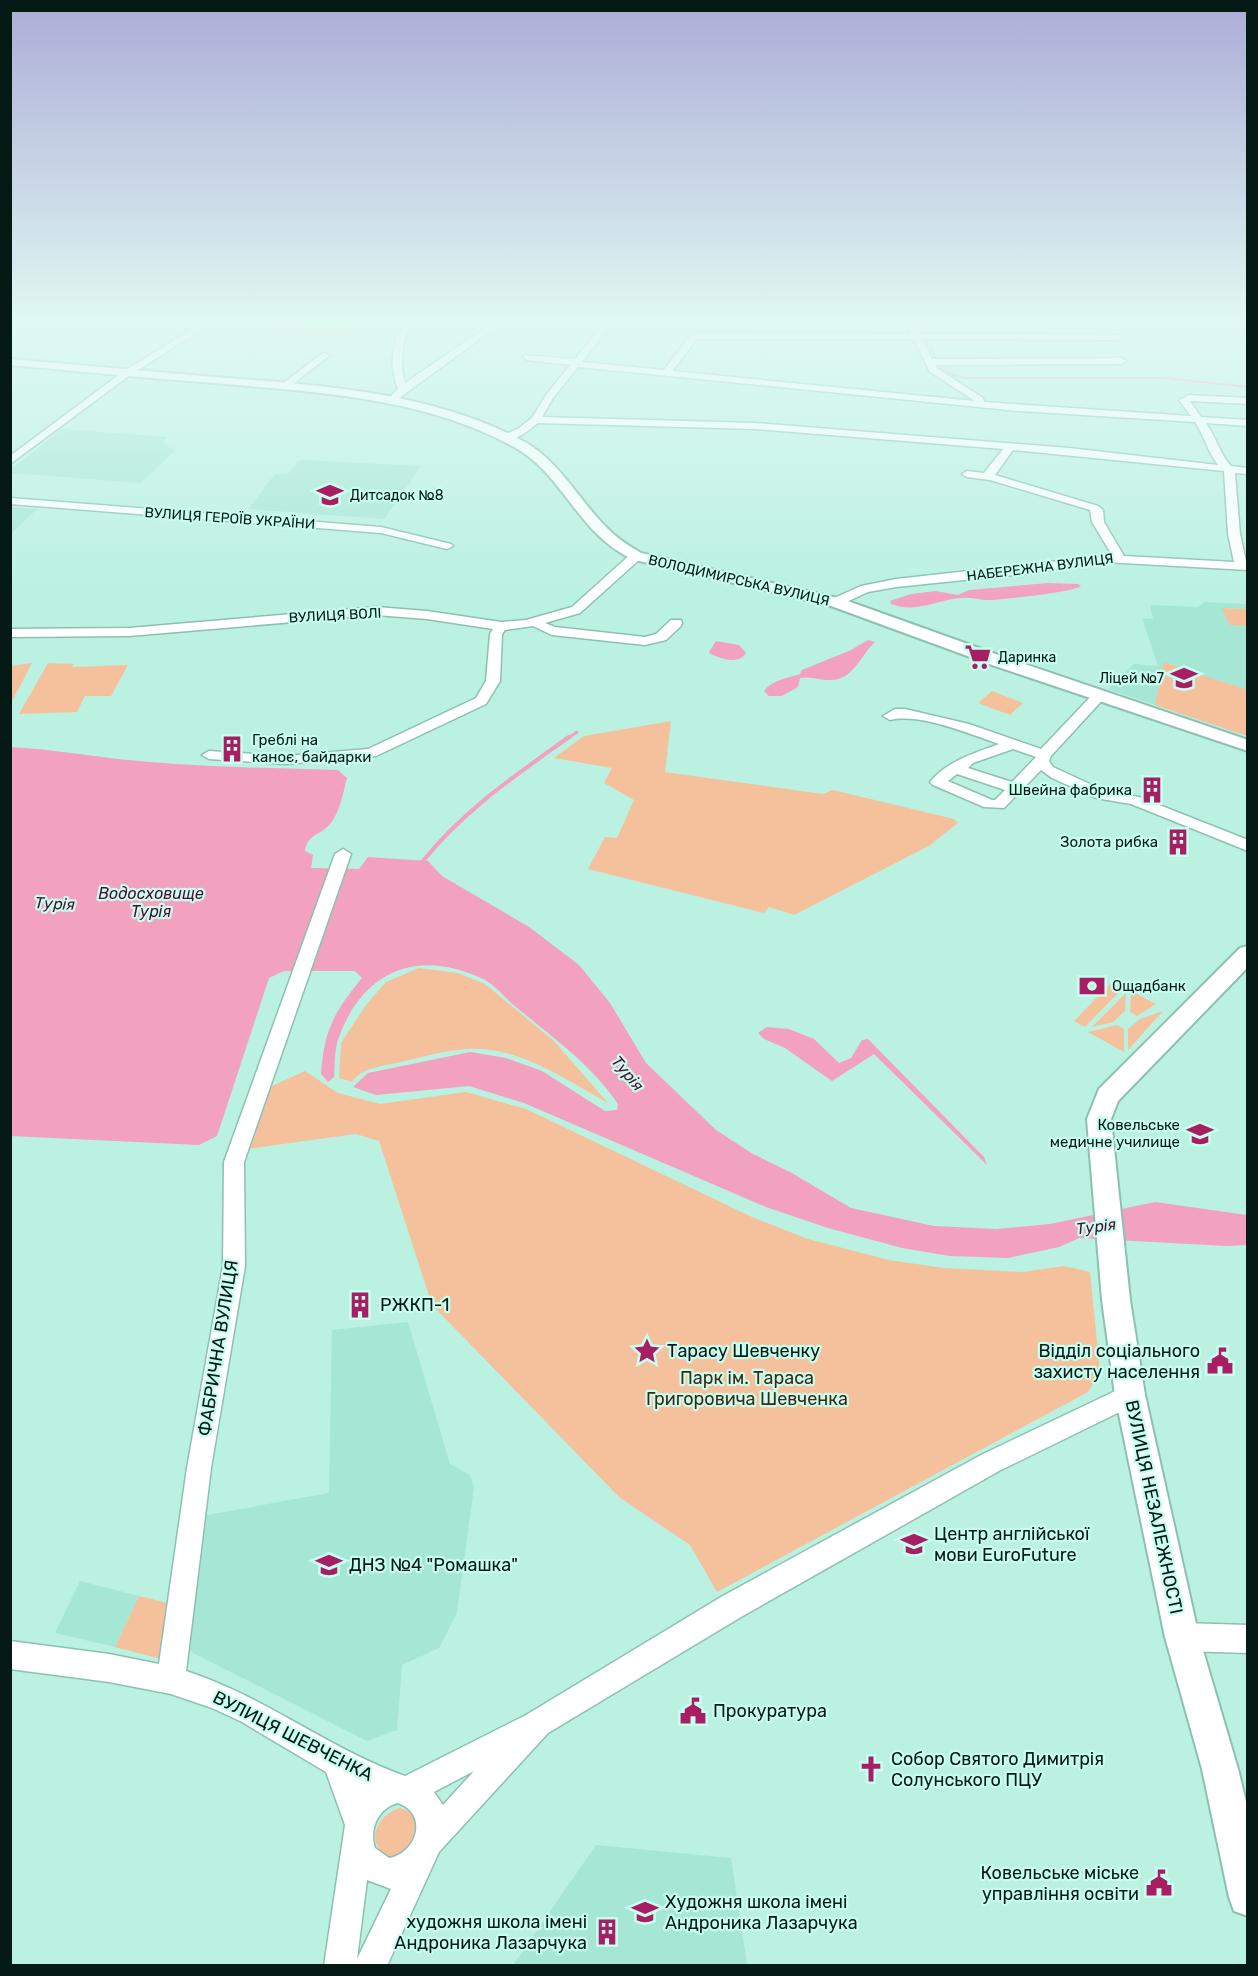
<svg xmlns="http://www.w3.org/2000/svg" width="1258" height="1976" font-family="Rubik,sans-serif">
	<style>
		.built { fill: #a6e6d5 }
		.green { fill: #f5c19d }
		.water { fill: #f2a1be }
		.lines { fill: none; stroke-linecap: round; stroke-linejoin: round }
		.stream-far2 { stroke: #f2a1be; stroke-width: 2 }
		.stream-far1 { stroke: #f2a1be; stroke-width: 3 }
		.stream { stroke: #f2a1be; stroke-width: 4 }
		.minor-casing { stroke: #8cc1b2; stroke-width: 3 }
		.major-casing { stroke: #8cc1b2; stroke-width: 4 }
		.minor { fill: #fff; fill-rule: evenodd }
		.major { fill: #fff; fill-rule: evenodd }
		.labels { text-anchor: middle; stroke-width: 4.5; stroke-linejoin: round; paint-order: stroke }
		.far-poi-label { font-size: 14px; fill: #051915; stroke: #c7feef; text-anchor: start }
		.far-street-label { font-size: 14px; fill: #051915; stroke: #c7feef }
		.poi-label { font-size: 15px; fill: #051915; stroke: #c7feef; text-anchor: end }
		.water-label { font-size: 16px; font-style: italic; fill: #520b2e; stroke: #c7feef }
		.near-poi-label { font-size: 18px; fill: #051915; stroke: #c7feef; text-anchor: start }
		.near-street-label { font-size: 18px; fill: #051915; stroke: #c7feef }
		.near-park-label { font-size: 18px; fill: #422611; stroke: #c7feef }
	</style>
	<rect width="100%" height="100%" fill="#baf1e1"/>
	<path class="built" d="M62 429 168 437 163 442 174 451 141 483 11 473V469Z
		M304 460 421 466 384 519 248 509 275 474H288L298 461Z
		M11 507 37 509 11 534 10 507Z
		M1204 602 1247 604V609L1223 608 1230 625 1247 626V736L1108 689 1134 664 1158 666 1142 618 1153 619 1150 605 1198 607Z
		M408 1322 450 1464 470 1475 474 1487 457 1613 439 1648 402 1665 397 1730 367 1741 193 1653 183 1643 202 1516 329 1493 332 1330Z
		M80 1581 139 1596 115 1647 55 1633Z
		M596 1845 731 1858 747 1965H513Z"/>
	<path class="green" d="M281 322H342L344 327 356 330 351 338H313L278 331 275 326Z
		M1222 608 1247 609V626L1229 625Z
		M1164 662 1247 690V736L1155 705Z
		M32 663 11 703V666Z
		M48 663 74 664 72 667 128 665 111 696H85L77 712 19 714Z
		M992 691 1023 703 1010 715 978 703Z
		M671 721 665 772 823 794 833 790 954 819 958 823 929 846 794 915 769 907 764 913 588 869 605 837 617 838 634 800 604 783 612 768 554 758 584 736Z
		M419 968 458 973 485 984 554 1041 608 1103C566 1080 519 1046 468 1049 446 1050 422 1057 401 1062 383 1066 362 1067 352 1082L339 1078 341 1043 366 1005 386 982Z
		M1112 982 1123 988 1085 1027 1074 1021Z
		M1131 991 1156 1004 1137 1016 1130 1012Z
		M1126 993 1125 1011 1113 1022 1092 1027Z
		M1163 1011 1128 1050V1029L1140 1019Z
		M1117 1025 1124 1029V1052L1088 1032Z
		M305 1071 338 1093 380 1104 466 1092 526 1109 752 1217 808 1239 889 1260 944 1268 1023 1272 1064 1266 1090 1272 1100 1372 1088 1392 717 1592 690 1545 619 1497 432 1305 379 1141 356 1134 246 1149 270 1087Z
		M139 1596 172 1604 161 1659 115 1647Z
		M400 1808C419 1813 418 1826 416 1843L394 1859C364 1851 373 1815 400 1808Z"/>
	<path class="water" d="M1048 583 1078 584 1081 586C1075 592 999 600 986 600 978 600 971 597 963 598 937 599 918 614 891 604L890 601 911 594 936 591 958 595 969 590Z
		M868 640 875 642C860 656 853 681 829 680 819 680 810 676 800 678L798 687 782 696H769L764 691C772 680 788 678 800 674L802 670 851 650Z
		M716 641 739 645 746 653C738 665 722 659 711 654L709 652Z
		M10 747C50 749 89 756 128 760 198 767 269 768 338 770L347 778C343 793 340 812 330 824 321 835 307 834 305 851L313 855 311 868 359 869 368 857 428 861 442 876 529 927 579 965 610 1003 646 1063 716 1130 753 1154 790 1172 851 1208 934 1226 996 1229 1050 1224 1155 1202 1247 1215V1245L1226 1246 1079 1238 1059 1247 1008 1258 950 1256 902 1248 828 1228 766 1207 524 1103 469 1086 376 1095 353 1087 368 1073 470 1052 506 1058 542 1071 605 1111 617 1110 618 1104C592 1065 552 1037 516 1007 506 999 496 986 485 980 420 948 364 969 339 1037 334 1049 335 1065 334 1077L328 1082 321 1074C324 1029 335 1011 362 978L355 971H284L269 978 217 1136 199 1145 11 1136Z
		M767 1027 789 1029 814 1039 839 1063 851 1058 862 1040 868 1039 984 1157 987 1165 874 1054 832 1081 785 1048 764 1039 758 1033Z"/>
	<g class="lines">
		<path class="stream-far2" d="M919 322 925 335
			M926 338 937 359
			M939 364 953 375 967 378H1165L1248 387"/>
		<path class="stream-far1" d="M567 739 577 732"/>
		<path class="stream" d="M423 861C464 810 516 775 569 737"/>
		<g class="minor-casing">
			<path id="minor" d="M204 322H214L130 375 10 464V456L124 371Z
				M404 322H412C402 341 399 362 405 383L481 331 458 322H471L487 327 493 322H503L391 404 386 401 398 389C389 366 392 343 404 322Z
				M605 322H613L582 362 664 370 690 336 696 333 911 334 906 322H914L920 334 1120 335 1121 337 1117 340 923 339 932 359 1122 358 1126 361 1122 364 935 365 937 368 983 398 984 402 1191 416 1179 400 1189 395 1248 398V404L1190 401 1201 417 1248 420V426L1206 423C1216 437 1219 453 1231 466L1248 468V474L1235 473 1240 534 1248 570 1105 562 1023 574 896 587 868 592 840 605H832L830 602 832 599 861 586 896 579 1112 555 1092 522 1090 510 990 480 967 477 962 474 967 471 984 473 1003 449 755 429 538 423C528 431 515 442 502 440V436L519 428 532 418 546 395 570 365 527 360 523 357 524 355 575 359ZM697 339H914L930 372 975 401 672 371ZM578 367 1019 411 1195 422C1205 437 1208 453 1218 465L1069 448 755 423 542 417 553 398ZM1013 450 1224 471 1228 534 1234 562 1124 556 1104 522 1103 510 1098 506 995 475Z
				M1242 322H1248V329H1245Z
				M323 353 330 355 289 387H283V383Z
				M10 498 381 527 451 544 453 546 447 549 381 533 10 504Z
				M636 552 642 556 640 559 580 613 545 623 555 627 645 637 656 634 671 620H681L682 623 681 626 666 640 645 645 552 635 533 626 505 630 502 634 500 681 486 704 376 756 286 764 209 759 202 755 209 751 286 756 368 749 476 698 486 681 490 634 493 629 427 619 376 615 129 636 10 637V629L129 628 376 607 427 611 501 622 526 620 572 607 632 553Z
				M1100 691 1107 695 1051 756 1049 761 1053 767 1105 791 1139 797 1248 840V851L1131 804 1096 798 1052 778 1041 770 1004 808 984 807 933 785 930 782C947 761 975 753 999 744 969 734 921 713 890 720L883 716 895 709H905L969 724 1041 749 1095 692ZM1013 749 1036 757 1012 782 968 768 973 763ZM957 774 1005 790 995 800H992L948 781Z
				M343 849 351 854 244 1162 245 1266 211 1468 186 1671C266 1697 327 1748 405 1776L526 1715 721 1597 981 1455 1130 1384 1138 1387 1142 1395 1138 1403 999 1471 741 1617 548 1733 439 1852 387 1966H324L345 1825 326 1772 242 1722 212 1708 171 1694 109 1682 10 1669V1641L109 1654 159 1664 187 1468 223 1266 224 1162 335 854ZM474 1771 443 1805 434 1792ZM398 1803C429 1814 417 1853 389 1858L375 1848C369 1829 378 1808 398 1803ZM367 1880 391 1889 357 1959Z
				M1182 1623 1248 1625V1653L1182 1651 1172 1647 1168 1637 1172 1627Z"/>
		</g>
		<g class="major-casing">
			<path id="major" d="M10 359C78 365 146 371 214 377 317 385 430 391 523 441 560 461 579 501 608 529 618 539 629 546 641 553L842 599 1004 657 1248 740V751L992 665 831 606 631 559C619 552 608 545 598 535 569 507 551 467 514 447 424 397 315 392 214 383 146 378 78 371 10 365Z
				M1248 946V967L1118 1101 1111 1119 1130 1300 1145 1395 1199 1637 1238 1769 1248 1810V1916L1234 1911 1229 1897 1202 1769 1165 1637 1115 1395 1102 1300 1087 1119 1099 1089 1240 948Z"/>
		</g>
		<use href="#minor" class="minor"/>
		<use href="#major" class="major"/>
	</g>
	<linearGradient id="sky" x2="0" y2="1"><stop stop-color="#acacd7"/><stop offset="0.54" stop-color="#e0f9f2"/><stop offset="1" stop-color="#e0f9f2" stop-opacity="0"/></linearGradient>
	<rect width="1258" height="599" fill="url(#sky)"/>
	<defs>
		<g id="school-bare" transform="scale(2.07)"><path d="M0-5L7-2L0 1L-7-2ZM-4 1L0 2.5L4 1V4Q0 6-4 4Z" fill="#a71e63" stroke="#c7feef" stroke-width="2.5" paint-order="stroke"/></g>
		<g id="supermarket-bare" transform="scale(2.07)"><path d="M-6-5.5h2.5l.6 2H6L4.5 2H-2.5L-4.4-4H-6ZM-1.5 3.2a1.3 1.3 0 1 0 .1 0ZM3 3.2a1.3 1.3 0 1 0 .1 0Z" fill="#a71e63" stroke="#c7feef" stroke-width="2.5" paint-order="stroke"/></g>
		<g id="building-bare" transform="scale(2.07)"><path d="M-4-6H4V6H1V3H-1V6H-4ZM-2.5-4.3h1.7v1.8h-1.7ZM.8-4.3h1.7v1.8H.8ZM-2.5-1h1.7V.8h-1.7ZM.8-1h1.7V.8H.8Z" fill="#a71e63" stroke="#c7feef" stroke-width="2.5" paint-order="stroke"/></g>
		<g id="bank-bare" transform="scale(2.07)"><path d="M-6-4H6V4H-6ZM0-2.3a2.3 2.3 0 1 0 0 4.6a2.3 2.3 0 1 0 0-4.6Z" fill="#a71e63" stroke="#c7feef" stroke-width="2.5" paint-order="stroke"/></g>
		<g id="university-bare" transform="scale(2.07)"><path d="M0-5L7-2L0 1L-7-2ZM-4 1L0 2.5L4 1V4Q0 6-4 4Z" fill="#a71e63" stroke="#c7feef" stroke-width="2.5" paint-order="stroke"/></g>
		<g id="sight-bare" transform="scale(2.07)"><path d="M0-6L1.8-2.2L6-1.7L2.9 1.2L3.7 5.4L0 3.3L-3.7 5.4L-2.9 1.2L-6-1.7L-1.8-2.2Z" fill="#a71e63" stroke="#c7feef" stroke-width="2.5" paint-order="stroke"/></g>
		<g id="civic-bare" transform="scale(2.07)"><path d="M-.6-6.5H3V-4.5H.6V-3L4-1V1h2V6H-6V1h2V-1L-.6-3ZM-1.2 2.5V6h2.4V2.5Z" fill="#a71e63" stroke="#c7feef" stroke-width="2.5" paint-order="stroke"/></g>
		<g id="church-bare" transform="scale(2.07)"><path d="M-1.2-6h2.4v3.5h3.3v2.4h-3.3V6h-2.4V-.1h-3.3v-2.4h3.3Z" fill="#a71e63" stroke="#c7feef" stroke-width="2.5" paint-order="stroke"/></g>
	</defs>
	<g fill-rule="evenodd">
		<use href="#school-bare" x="330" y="495"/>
		<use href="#supermarket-bare" x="978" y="657"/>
		<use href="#school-bare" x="1184" y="678"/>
		<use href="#building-bare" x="232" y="749"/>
		<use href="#building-bare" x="1152" y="790"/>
		<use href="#building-bare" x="1178" y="842"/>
		<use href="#bank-bare" x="1092" y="986"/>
		<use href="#university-bare" x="1200" y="1134"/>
		<use href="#building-bare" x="360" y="1305"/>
		<use href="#sight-bare" x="647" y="1351"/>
		<use href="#civic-bare" x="1220" y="1361"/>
		<use href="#school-bare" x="914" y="1544"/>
		<use href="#school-bare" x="329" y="1565"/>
		<use href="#civic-bare" x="693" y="1711"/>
		<use href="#church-bare" x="871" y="1769"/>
		<use href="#civic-bare" x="1159" y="1883"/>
		<use href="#school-bare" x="645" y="1912"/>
		<use href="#building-bare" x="607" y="1932"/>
	</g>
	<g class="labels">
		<g class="far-poi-label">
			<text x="350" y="500">Дитсадок №8</text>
			<text x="998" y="662">Даринка</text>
			<text x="1164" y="683" text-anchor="end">Ліцей №7</text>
		</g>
		<g class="far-street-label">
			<text transform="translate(230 518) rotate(4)" y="5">ВУЛИЦЯ ГЕРОЇВ УКРАЇНИ</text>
			<text transform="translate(1040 567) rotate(-7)" y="5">НАБЕРЕЖНА ВУЛИЦЯ</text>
			<text transform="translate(739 580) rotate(13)" y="5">ВОЛОДИМИРСЬКА ВУЛИЦЯ</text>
			<text transform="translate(335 615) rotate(-3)" y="5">ВУЛИЦЯ ВОЛІ</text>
		</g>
		<g class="poi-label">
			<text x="252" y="745" text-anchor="start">Греблі на<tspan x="252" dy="17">каноє, байдарки</tspan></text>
			<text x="1132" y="795">Швейна фабрика</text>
			<text x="1158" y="847">Золота рибка</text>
			<text x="1112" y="991" text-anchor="start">Ощадбанк</text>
			<text x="1180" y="1130">Ковельське<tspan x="1180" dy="17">медичне училище</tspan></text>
		</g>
		<g class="water-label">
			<text x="151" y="899">Водосховище<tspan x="151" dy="18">Турія</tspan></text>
			<text transform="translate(55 903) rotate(3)" y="6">Турія</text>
			<text transform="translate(628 1073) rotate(50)" y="6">Турія</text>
			<text transform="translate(1096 1226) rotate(-7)" y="6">Турія</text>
		</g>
		<g class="near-poi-label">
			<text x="380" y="1311">РЖКП-1</text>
			<text x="667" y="1357">Тарасу Шевченку</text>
			<text x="1200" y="1357" text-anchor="end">Відділ соціального<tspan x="1200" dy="21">захисту населення</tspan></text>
			<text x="934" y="1540">Центр англійської<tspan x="934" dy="21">мови EuroFuture</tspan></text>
			<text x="349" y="1571">ДНЗ №4 "Ромашка"</text>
			<text x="713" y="1717">Прокуратура</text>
			<text x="891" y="1765">Собор Святого Димитрія<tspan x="891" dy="21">Солунського ПЦУ</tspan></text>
			<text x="1139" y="1879" text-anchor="end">Ковельське міське<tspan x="1139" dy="21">управління освіти</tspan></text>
			<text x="665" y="1908">Художня школа імені<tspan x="665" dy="21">Андроника Лазарчука</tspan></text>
			<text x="587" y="1928" text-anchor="end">художня школа імені<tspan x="587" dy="21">Андроника Лазарчука</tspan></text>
		</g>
		<g class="near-street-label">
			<text transform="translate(218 1348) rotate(-81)" y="6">ФАБРИЧНА ВУЛИЦЯ</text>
			<text transform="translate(1154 1507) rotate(78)" y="6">ВУЛИЦЯ НЕЗАЛЕЖНОСТІ</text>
			<text transform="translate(293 1736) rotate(27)" y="6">ВУЛИЦЯ ШЕВЧЕНКА</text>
		</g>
		<g class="near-park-label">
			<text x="747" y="1384">Парк ім. Тараса<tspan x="747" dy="21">Григоровича Шевченка</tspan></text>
		</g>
	</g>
	<rect width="1258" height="1976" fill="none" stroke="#051915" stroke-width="24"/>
</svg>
